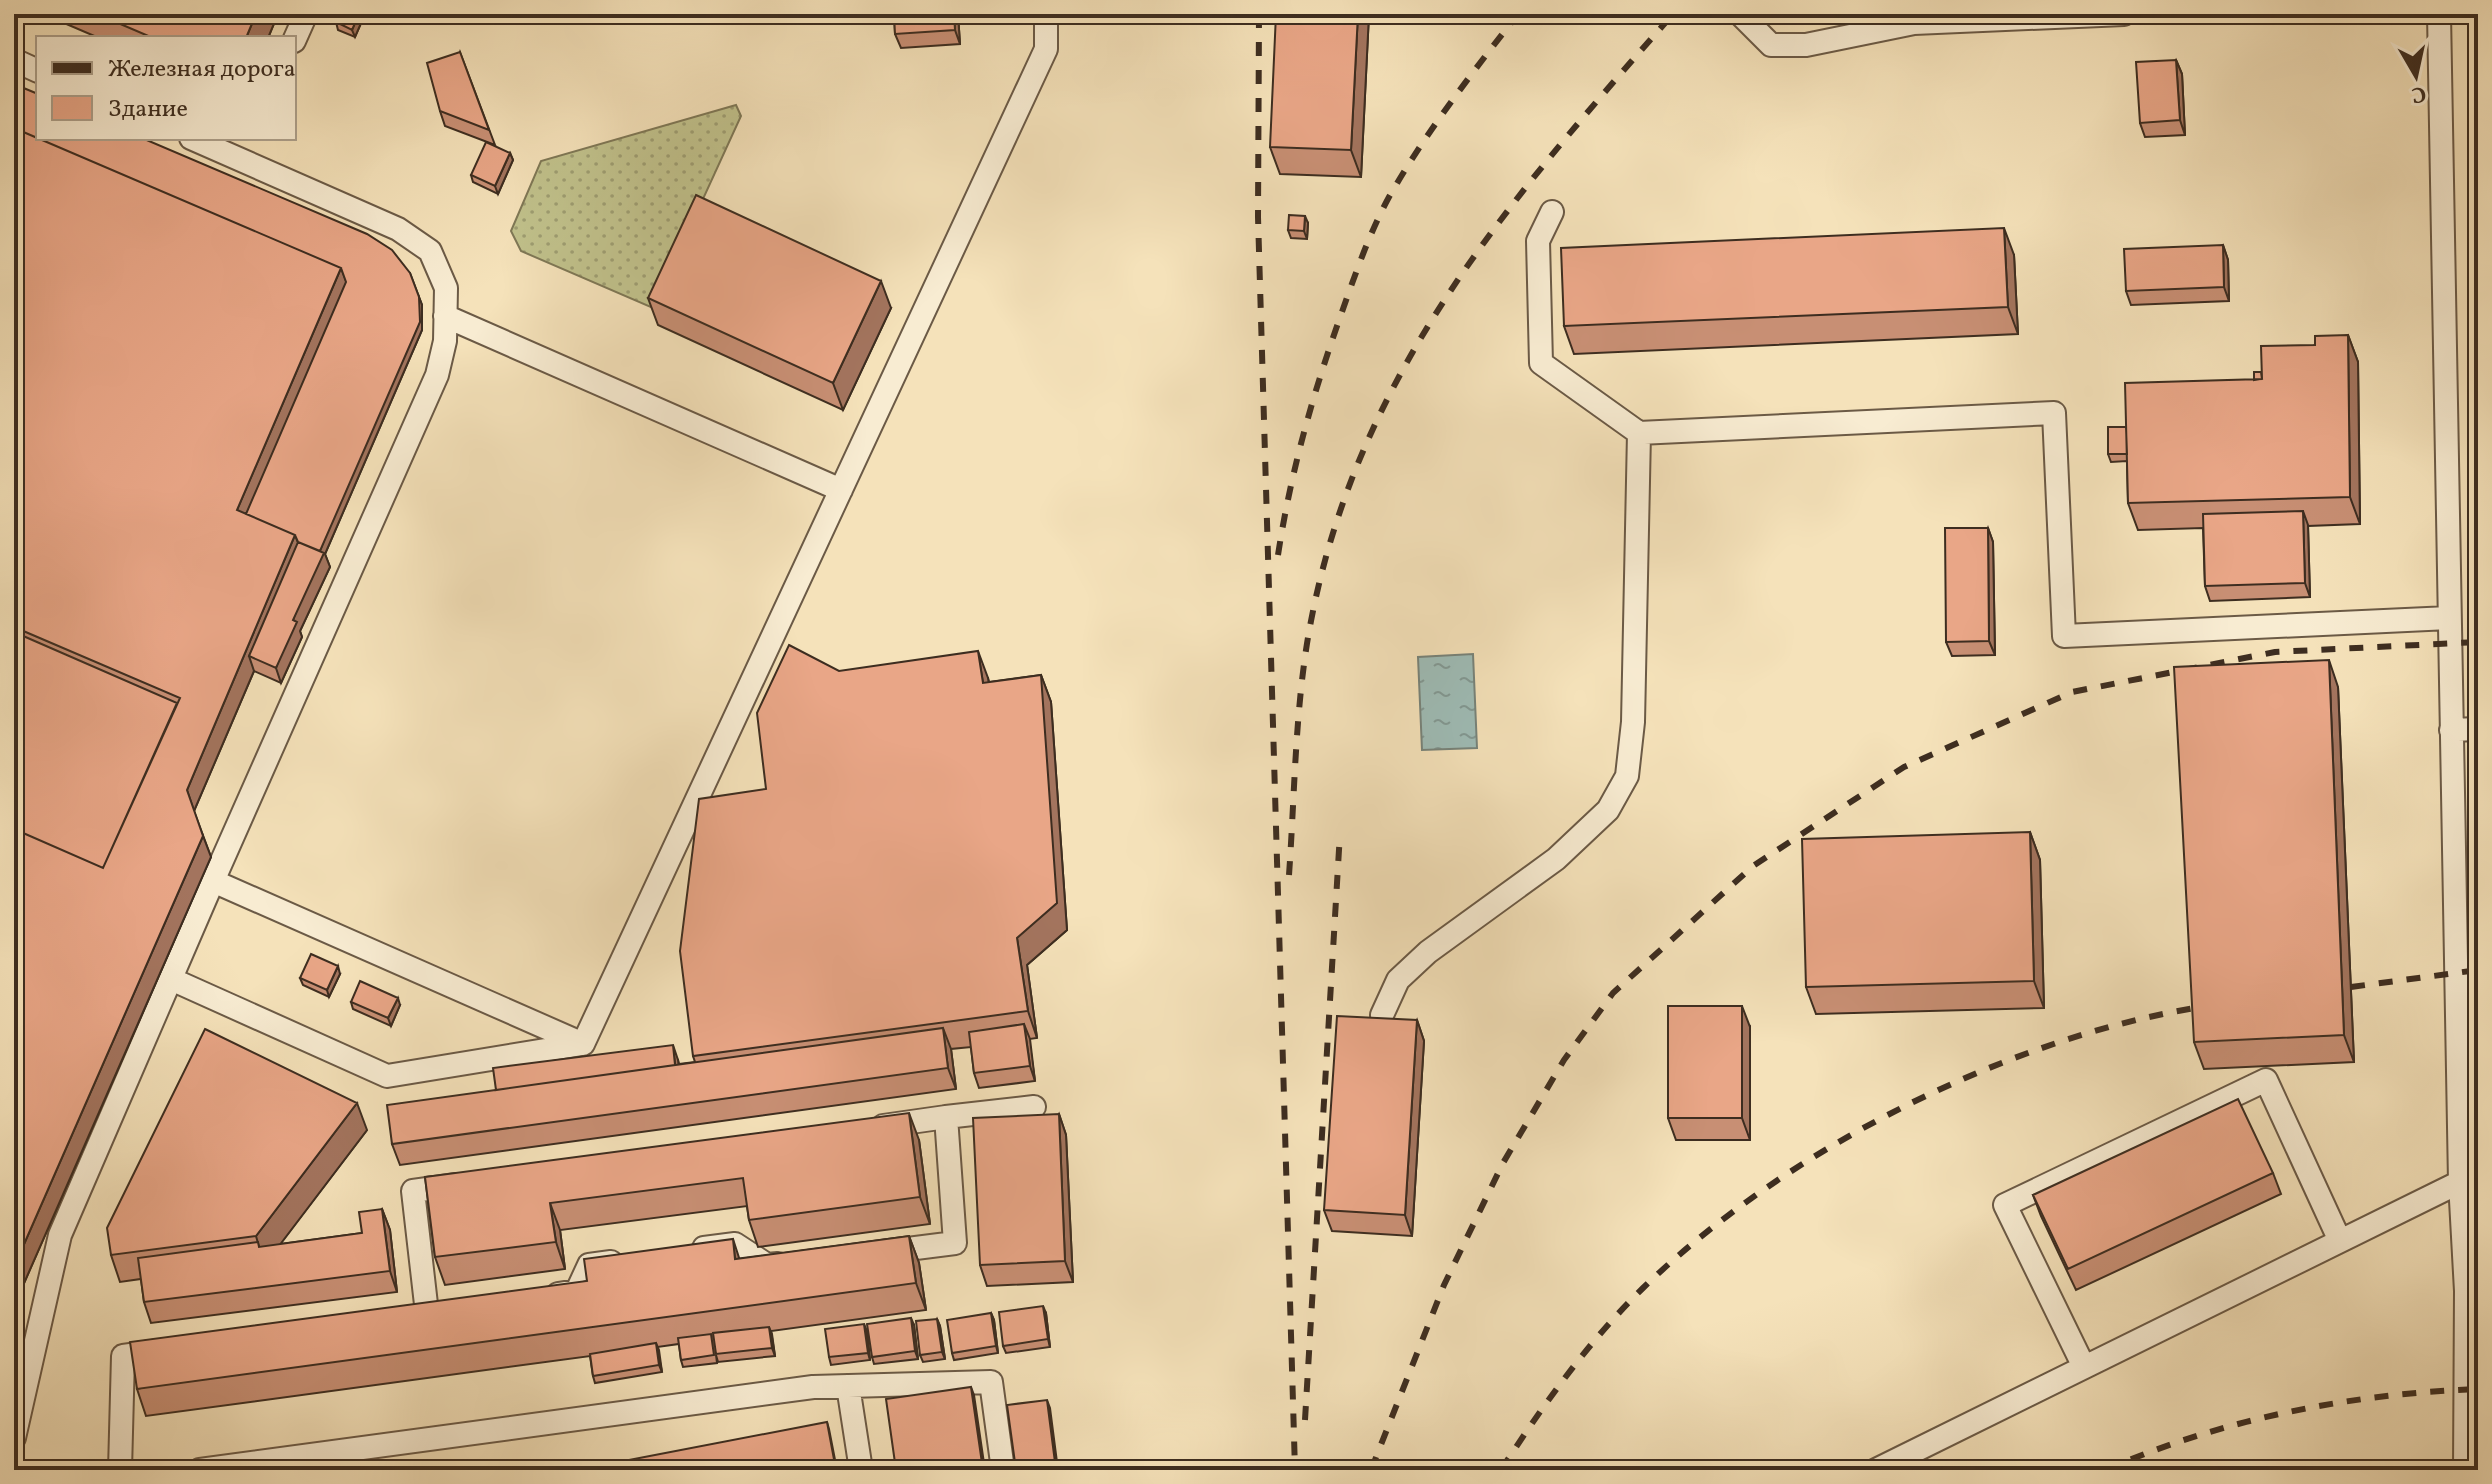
<svg xmlns="http://www.w3.org/2000/svg" width="2492" height="1484" font-family="Vollkorn,serif">
	<style>
		.grass { fill: url(#grass-dots); stroke: #7f7856; stroke-width: 2 }
		.water { fill: url(#water-ripples); stroke: #77837a; stroke-width: 2 }
		.lines { fill: none; stroke-linecap: round; stroke-linejoin: round }
		.lane-casing { stroke: #6b5a46; stroke-width: 26 }
		.lane { stroke: #f8ecd2; stroke-width: 22 }
		.rail { stroke: #3d2d20; stroke-width: 6; stroke-dasharray: 14 14; stroke-linecap: butt }
		.wall { fill: #c88f74; stroke: #3d2d20; stroke-width: 2 }
		.shaded-wall { fill: #a3745e; stroke: #3d2d20; stroke-width: 2 }
		.building { fill: #e9a687; stroke: #3d2d20; stroke-width: 2 }
	</style>
	<defs>
		<pattern id="grass-dots" width="8" height="8" patternUnits="userSpaceOnUse" patternTransform="scale(2)"><rect width="8" height="8" fill="#c1c28c"/><path d="M2 2h.1M6 6h.1" fill="none" stroke="#9e9e72" stroke-width="1.8" stroke-linecap="round"/></pattern>
		<pattern id="water-ripples" width="26" height="14" patternUnits="userSpaceOnUse" patternTransform="scale(2)"><rect width="26" height="14" fill="#9ebcb6"/><path d="M2 4q2-2 4 0t4 0M15 11q2-2 4 0t4 0" fill="none" stroke="#829994"/></pattern>
	</defs>
	<rect width="100%" height="100%" fill="#f5e2ba"/>
	<filter id="stains"><feTurbulence type="fractalNoise" baseFrequency=".0025" numOctaves="4"/><feColorMatrix values="0 0 0 0 .2 0 0 0 0 .09 0 0 0 0 .02 0 0 0 .5 -.17"/></filter>
	<radialGradient id="worn" r=".72"><stop offset=".6" stop-color="#630" stop-opacity="0"/><stop offset="1" stop-color="#630" stop-opacity=".3"/></radialGradient>
	<path class="grass" d="M736 105 741 116 653 308 521 251 511 231 541 161Z"/>
	<path class="water" d="M1473 654 1477 748 1422 750 1418 657Z"/>
	<g class="lines">
		<g class="lane-casing">
			<path id="lane" d="M1740 14 1771 45H1806L1914 23 2124 14
				M2439 14 2460 1182 2466 1291 2465 1470
				M294 41 306 14
				M14 60 38 71
				M191 138 398 229 430 251 446 288 445 341 437 375 213 881
				M1552 212 1538 241 1541 363 1639 433
				M445 316 841 490
				M2451 730 2478 729
				M171 979 387 1076 582 1044
				M1382 1015 1398 980 1428 952 1556 859 1608 810 1627 776 1633 722 1639 433 2054 413 2064 636 2449 618
				M946 1117 1034 1107
				M883 1126 946 1117 955 1243 884 1252
				M704 1248 735 1244 767 1265 778 1264
				M558 1294 577 1291 589 1265 611 1262
				M427 1313 413 1191 456 1185
				M2084 1367 2005 1205 2266 1080 2340 1241
				M848 1386 861 1470
				M14 1438 60 1235 213 881 583 1044 1046 49V14
				M120 1470 123 1356 160 1351
				M200 1470 813 1387 991 1382 1003 1470
				M1876 1470 2460 1182"/>
		</g>
		<use href="#lane" class="lane"/>
		<path class="rail" d="M1259 14 1258 217 1295 1470
			M1278 555C1291 470 1314 390 1343 309 1356 272 1370 232 1389 197 1426 132 1472 73 1518 14
			M1289 875C1295 791 1295 703 1311 621 1359 371 1511 198 1673 14
			M2351 987 2478 970
			M1305 1420 1340 833
			M1371 1470 1444 1285 1503 1163 1564 1060 1613 993 1753 866 1904 767 2072 692 2275 652 2478 642
			M1501 1470C1543 1405 1588 1342 1643 1288 1784 1151 2006 1038 2201 1007
			M2105 1470C2223 1419 2349 1394 2478 1389"/>
	</g>
	<path class="wall" d="M43 14H278L268 38H99Z
		M365 14 355 37 338 30 336 22Z
		M894 14H958L960 44 901 48 895 34Z
		M1369 14 1361 177 1280 174 1270 147Z
		M460 52 495 145 445 126 440 111Z
		M2176 60 2182 74 2185 135 2145 137 2140 123Z
		M14 84 410 273 422 305V330L325 554 330 567 300 631 302 637 281 683 254 671 194 811 211 857 14 1306Z
		M510 153 513 160 498 194 473 182 471 175Z
		M1308 223 1307 239 1291 238 1288 230Z
		M2223 245 2228 260 2229 301 2131 305 2126 291Z
		M2014 255 2018 334 1574 354 1564 326Z
		M648 298 891 308 843 410 658 325Z
		M2348 335 2358 362 2360 524 2308 526 2310 597 2210 601 2205 586 2203 528 2138 530 2128 503 2127 461 2111 462 2108 454 2126 427 2254 380 2261 372 2315 345Z
		M1988 528 1993 542 1995 655 1952 656 1946 642Z
		M839 671 988 678 989 682 1041 675 1051 702 1067 930 1027 965 1037 1038 1029 1039 1035 1081 979 1088 974 1073 971 1047 951 1049 956 1089 400 1165 392 1144 496 1090 678 1060 679 1064 695 1062 693 1056 766 789Z
		M2338 687 2354 1062 2204 1069 2194 1042Z
		M2030 832 2040 860 2044 1008 1816 1014 1806 987Z
		M340 974 329 997 303 985 300 978Z
		M351 1002 400 1005 391 1026 353 1009Z
		M1417 1020 1424 1041 1412 1236 1332 1231 1324 1210Z
		M1750 1027V1140H1676L1668 1118Z
		M1059 1114 1066 1135 1073 1282 987 1286 980 1265Z
		M367 1130 280 1244 362 1233 382 1209 390 1230 397 1292 151 1323 144 1302 141 1279 120 1282 111 1255Z
		M919 1140 930 1224 758 1247 749 1220 747 1206 560 1230 565 1269 445 1285 435 1257 425 1177Z
		M2273 1173 2281 1194 2076 1290 2041 1216 2033 1195Z
		M909 1236 919 1263 926 1310 771 1331 775 1356 718 1362 716 1355 717 1363 683 1367 681 1360 679 1344 657 1347 662 1372 595 1383 593 1376 590 1356 146 1416 137 1389 587 1281 739 1259Z
		M991 1313 994 1320 998 1353 954 1360 952 1353Z
		M1046 1313 1050 1347 1006 1353 1003 1346Z
		M937 1319 940 1326 945 1359 923 1362 920 1355Z
		M914 1325 918 1359 874 1364 872 1357Z
		M867 1331 870 1360 831 1365 829 1357Z"/>
	<path class="shaded-wall" d="M256 14H278L268 38H246Z
		M359 14H365L355 37 352 30Z
		M954 14H958L960 44 955 30Z
		M1358 14H1369L1361 177 1351 150Z
		M2176 60 2182 74 2185 135 2180 120Z
		M510 153 513 160 498 194 495 186Z
		M1305 216 1308 223 1307 239 1304 231Z
		M2004 228 2014 255 2018 334 2008 307Z
		M2223 245 2228 260 2229 301 2224 287Z
		M341 268 349 289 242 524 237 510Z
		M881 281 891 308 843 410 833 383Z
		M419 297 422 305V330L325 554 330 567 300 631 302 637 281 683 276 668 293 620Z
		M2348 335 2358 362 2360 524 2350 497Z
		M2303 511 2308 525 2310 597 2305 583Z
		M1988 528 1993 542 1995 655 1989 641Z
		M295 535 303 556 249 656 254 671 194 811 187 790Z
		M978 651 988 678 993 710 983 683Z
		M2329 660 2338 687 2354 1062 2344 1035Z
		M1041 675 1051 702 1067 930 1027 965 1037 1038 1028 1011 1017 938Z
		M2030 832 2040 860 2044 1008 2034 981Z
		M203 836 211 857 14 1306V1267Z
		M338 966 340 974 329 997 327 990Z
		M398 998 400 1005 391 1026 388 1018Z
		M1742 1006 1750 1027V1140L1742 1118Z
		M1417 1020 1424 1041 1412 1236 1405 1215Z
		M1024 1024 1030 1039 1035 1081 1030 1066Z
		M943 1028 951 1049 956 1089 948 1068Z
		M673 1045 678 1060 681 1086 676 1072Z
		M357 1103 367 1130 266 1263 259 1247 256 1236Z
		M909 1113 919 1140 930 1224 920 1197Z
		M1059 1114 1066 1135 1073 1282 1065 1261Z
		M550 1203 560 1230 565 1269 556 1242Z
		M382 1209 390 1230 397 1292 390 1271Z
		M909 1236 919 1263 926 1310 916 1283Z
		M733 1239 742 1267 735 1259Z
		M1043 1306 1046 1313 1050 1347 1048 1339Z
		M991 1313 994 1320 998 1353 996 1346Z
		M911 1318 914 1325 918 1359 915 1351Z
		M937 1319 940 1326 945 1359 942 1352Z
		M864 1324 867 1331 870 1360 868 1353Z
		M769 1327 772 1334 775 1356 772 1348Z
		M656 1343 659 1350 662 1372 659 1365Z
		M971 1387 974 1395 985 1470H983Z
		M1047 1400 1050 1408 1058 1470H1056Z
		M827 1422 829 1429 837 1470H836Z"/>
	<path class="building" d="M97 14H256L246 38H153Z
		M339 14H359L352 30 336 22Z
		M894 14H954L955 30 895 34Z
		M1276 14H1358L1351 150 1270 147Z
		M460 52 489 130 440 111 427 63Z
		M2176 60 2180 120 2140 123 2136 62Z
		M14 84 38 94V138H142L367 234 392 250 410 273 419 297 420 322 320 551 298 542 295 535 246 514 346 282 341 268 14 128Z
		M14 128 341 268 237 510 295 535 187 790 203 836 14 1267V829L103 868 180 698 14 627Z
		M486 142 510 153 495 186 471 175Z
		M696 195 881 281 833 383 648 298Z
		M1289 215 1305 216 1304 231 1288 230Z
		M2004 228 2008 307 1564 326 1561 248Z
		M2223 245 2224 287 2126 291 2124 249Z
		M2348 335 2350 497 2128 503 2125 383 2262 379 2261 346 2315 345V336Z
		M2254 372H2261L2262 379 2254 380Z
		M2108 427H2126L2127 454H2108Z
		M2303 511 2305 583 2205 586 2203 514Z
		M1945 528H1988L1989 641 1946 642Z
		M298 542 324 553 293 620 297 622 276 668 249 656Z
		M14 632 177 703 103 868 14 829Z
		M789 645 839 671 978 651 983 683 1041 675 1057 903 1017 938 1028 1011 693 1056 680 951 699 799 766 789 757 713Z
		M2329 660 2344 1035 2194 1042 2174 667Z
		M2030 832 2034 981 1806 987 1802 839Z
		M311 954 338 966 327 990 300 978Z
		M360 981 398 998 388 1018 351 1002Z
		M1668 1006H1742V1118H1668Z
		M1337 1016 1417 1020 1405 1215 1324 1210Z
		M1024 1024 1030 1066 974 1073 969 1032Z
		M943 1028 948 1068 392 1144 387 1105Z
		M205 1029 357 1103 256 1236 111 1255 107 1228Z
		M673 1045 675 1065 496 1090 493 1068Z
		M2238 1099 2273 1173 2068 1269 2033 1195Z
		M909 1113 920 1197 749 1220 743 1178 550 1203 556 1242 435 1257 425 1177Z
		M1059 1114 1065 1261 980 1265 973 1118Z
		M382 1209 390 1271 144 1302 138 1258 258 1242 259 1247 362 1233 359 1212Z
		M909 1236 916 1283 137 1389 130 1342 587 1281 584 1259 733 1239 735 1259Z
		M1043 1306 1048 1339 1003 1346 999 1312Z
		M991 1313 996 1346 952 1353 947 1320Z
		M911 1318 915 1351 872 1357 867 1324Z
		M937 1319 942 1352 920 1355 916 1321Z
		M864 1324 868 1353 829 1357 825 1329Z
		M769 1327 772 1348 716 1354 713 1333Z
		M711 1334 714 1355 681 1360 678 1338Z
		M656 1343 659 1365 593 1376 590 1354Z
		M971 1387 983 1470H896L886 1399Z
		M1047 1400 1056 1470H1016L1007 1405Z
		M827 1422 836 1470H577Z"/>
	<rect width="2492" height="1484" fill="none" stroke="#f5e2ba" stroke-width="48"/>
	<rect x="16" y="16" width="2460" height="1452" fill="none" stroke="#3d2d20" stroke-width="4"/>
	<rect x="24" y="24" width="2444" height="1436" fill="none" stroke="#3d2d20" stroke-width="2"/>
	<rect x="36" y="36" width="260" height="104" fill="#f8ecd2" stroke="#ada08b" stroke-width="2"/>
	<rect x="52" y="62" width="40" height="12" fill="#3d2d20" stroke="#ada08b" stroke-width="2"/>
	<text x="108" y="76" font-size="24" fill="#3d2d20">Железная дорога</text>
	<rect x="52" y="96" width="40" height="24" fill="#e9a687" stroke="#ada08b" stroke-width="2"/>
	<text x="108" y="116" font-size="24" fill="#3d2d20">Здание</text>
	<g transform="translate(2416 76) rotate(171)" stroke="#f8ecd2" stroke-width="6" paint-order="stroke">
	<path d="M0-6L14 30L0 20L-14 30Z" fill="#3d2d20"/>
	<text y="-12" font-size="22" font-weight="bold" text-anchor="middle" fill="#3d2d20">С</text>
	</g>
	<rect width="100%" height="100%" filter="url(#stains)"/>
	<rect width="100%" height="100%" fill="url(#worn)"/>
</svg>
